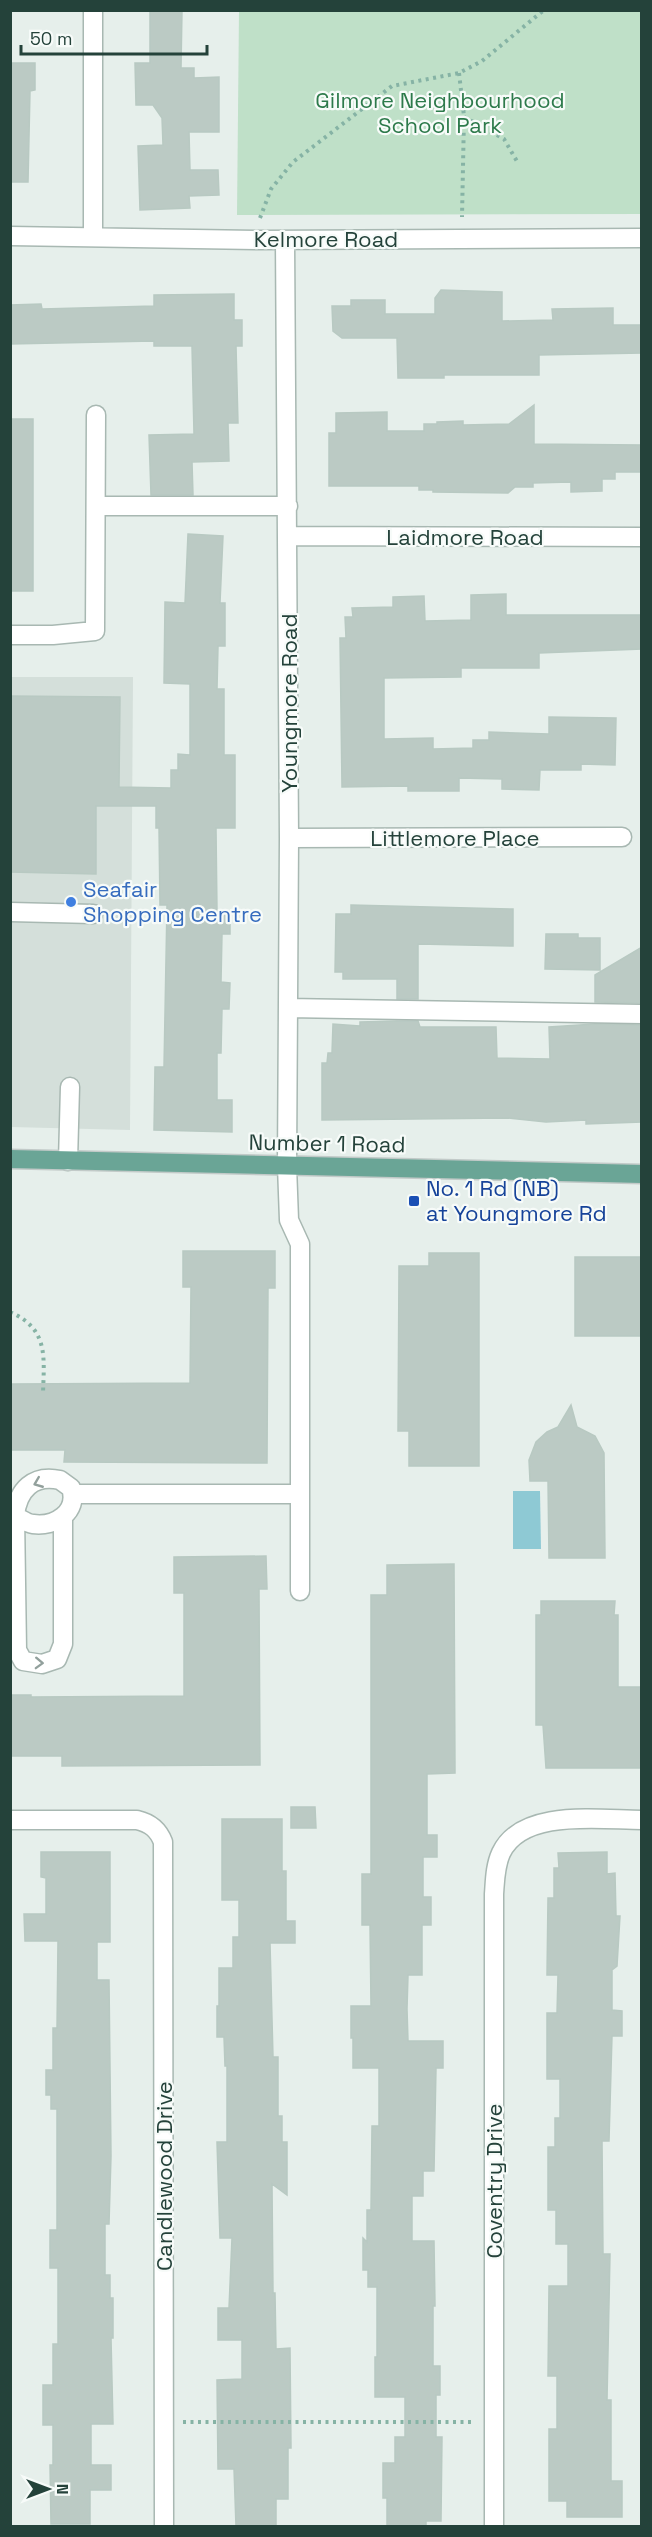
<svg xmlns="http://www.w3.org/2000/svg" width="652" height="2537" font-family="'Space Grotesk',sans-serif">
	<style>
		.built { fill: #d4dfda }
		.green { fill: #bfe0c8 }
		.water { fill: #8ec9d4 }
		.building { fill: #bbcac4; stroke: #b8c9c2; stroke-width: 1.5 }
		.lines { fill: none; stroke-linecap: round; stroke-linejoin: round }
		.minor-casing { stroke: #a8b8b2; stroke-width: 21 }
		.major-casing { stroke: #c2cac8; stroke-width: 21 }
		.path { stroke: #86b3a5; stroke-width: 4; stroke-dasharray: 3 4.5; stroke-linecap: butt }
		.minor { stroke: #fff; stroke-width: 18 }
		.major { stroke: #6aa596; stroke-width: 18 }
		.oneway { stroke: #92a09c }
		.shop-dot { fill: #3f7fe0; stroke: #f7fbf9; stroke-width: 2 }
		.transit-dot { fill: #1a4fb4; stroke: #f7fbf9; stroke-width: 2 }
		.labels { text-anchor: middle; stroke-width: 4.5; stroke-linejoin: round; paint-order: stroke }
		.park-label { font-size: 22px; fill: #2d7a4b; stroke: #f7fbf9 }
		.street-label { font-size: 22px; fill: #24423a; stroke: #f7fbf9 }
		.shop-label { font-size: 22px; fill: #366cbe; stroke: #f7fbf9; text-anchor: start }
		.transit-label { font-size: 22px; fill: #164399; stroke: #f7fbf9; text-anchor: start }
	</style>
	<rect width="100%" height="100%" fill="#e6efeb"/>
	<path class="built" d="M11 677H133L130 1130 11 1127Z"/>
	<path class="green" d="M239 11H641V214L237 215Z"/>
	<path class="water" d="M540 1491 541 1549H513V1491Z"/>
	<path class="building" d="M150 10H182L181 68H194V78L219 77V132H189L190 170H218L219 195 189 196 190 208 140 210 138 146 163 145 162 118 153 105H136L135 63H150Z
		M10 63H35V90L30 91 28 182H10Z
		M441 290 502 292V321L553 320 552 309 613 308V325H642V353L539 355V375H444V378H398L397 338H342L333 331 332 306H351V300H385V314H435V298Z
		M234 294V320H242V346H236L238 423H228L229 461 192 462 193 495H151L149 435 194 434 192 346H154V341L10 344V305L41 304 42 309 154 306V295Z
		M534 405V444L642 445V472H615V479H602V491L571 492V482L533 483V487H515L508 493 433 492V490H419V486H329V433H336V413L387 412V431H424V424H437V422L463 421V425L509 424Z
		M10 419H33V591H10Z
		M188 534 223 536 220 603H225V646H218L217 689H224V755H235V828H216L217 911H230V934H222L221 982 230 983 229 1009H222L221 1053H217V1100H232V1132L154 1130 155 1067H164L167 905H160L159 828H156V806H96V874L10 872V696L120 697 119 787 171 788V770H178V754L190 755V684L164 683 165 602 185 603Z
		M506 594V615H642V649L539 653V668H461V677L384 678V739L433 738V749L473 748V740H489V732L549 734V717L616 718 615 765 581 764V770H540L539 790 502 789V779L459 778V791H408V786L342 787 340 638H346L345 617H353L352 608 393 607V597L424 596 425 621 471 620V595Z
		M351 905 513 909V946L418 944V999H397V979H343V972H335L336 914H351Z
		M546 934H578V938H600V970L545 969Z
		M642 947V1003L595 1002V975Z
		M397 1021H418L420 1027H496L497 1058 550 1059 549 1027 595 1024 642 1025V1122L586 1124V1120L546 1122 508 1118 322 1120V1063H327L328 1053H332L333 1024 360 1026V1022Z
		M183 1251H275V1288H268L267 1463 64 1462 65 1450H10V1384L190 1383 191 1287H183Z
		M429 1253H479V1466H409V1431H398L399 1266H429Z
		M575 1257H642V1336H575Z
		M571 1405 577 1427 595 1436 604 1453 605 1558H549L548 1481H530L529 1460 536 1442 547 1432 558 1427Z
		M266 1556 267 1589H259L260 1765 62 1766V1756H10V1695H31V1697L184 1696V1593H174V1557Z
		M454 1564 455 1773 427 1774V1835H437V1857H423V1897H431V1925H422V1975H408L407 2009 408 2041H443V2068H436L434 2171H423V2196H412V2241H434L435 2306H433V2366H440V2395H436V2437H442L441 2521H426V2526H387V2498H383V2463H395V2437H405V2397H375V2357H377V2287H368V2270H363V2238L367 2242V2210H371L372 2126H379V2068H353V2038H351V2006H371L370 1925H362V1874H371V1595H387V1565Z
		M541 1601H615L614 1615H618V1687H642V1768H546L543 1725H536V1615H541Z
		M291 1807H315L316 1828H291Z
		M222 1819H282V1871H286V1921H295V1943H270L273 2057H278V2116H282V2142H287V2195L272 2184 273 2293H275L276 2349 290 2348 291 2448H288V2499H276V2526H236L234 2469H218L217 2380 242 2379V2340H218V2308H229L232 2238H220L217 2142H227V2066H225L224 2037H217V2006H219V1968H233V1937H239V1900H222Z
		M41 1852H110V1942H97V1980H109L111 2156 109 2224H105V2275H110V2298H113V2338H111L113 2424H91V2465H111V2490H90V2524H51L50 2465H53V2425H43V2385H53V2344H58V2268H50V2230H57V2109H51V2095H46V2070H53V2028H57L58 1941H25L24 1914H46V1878L41 1877Z
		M607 1852V1874L615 1873 616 1916H620L617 1966 612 1970V2010L622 2011V2036H612L609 2141H602L603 2254H610L607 2400H611V2481H622V2517H567V2501H549V2429H557V2376H548L549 2286H568V2244H556V2210H548V2147H555V2118H560V2079H547V2013H557L558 1975H547L548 1898H554V1868H559L558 1853Z"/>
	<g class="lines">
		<g class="minor-casing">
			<path id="minor" d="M10 236 259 240 642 238
				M93 236V10
				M285 240 289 838 287 1166 289 1220 300 1244V1591
				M96 506H288
				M288 536 642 537
				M10 635H53L95 631 96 415
				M289 838 622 837
				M10 912 93 914
				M288 1008 642 1014
				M68 1161 70 1087
				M73 1494H300
				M10 1515C19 1516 24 1523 33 1524 55 1527 79 1512 71 1488L60 1480C33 1474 18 1490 15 1515L17 1650 23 1661 42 1664 57 1659 63 1644V1518
				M10 1820H137C150 1823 158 1829 163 1842L164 2526
				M494 2526V1894C495 1881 495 1866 501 1853 522 1808 600 1820 642 1820"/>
		</g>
		<g class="major-casing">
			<path id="major" d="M10 1159 642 1174"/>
		</g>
		<path class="path" d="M459 73 464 116 462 217
			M464 117 504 139 518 163
			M260 218 271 189 293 162 392 86 459 73 482 61 544 10
			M10 1312C49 1329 44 1357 43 1394
			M183 2422H473"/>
		<use href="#minor" class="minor"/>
		<use href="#major" class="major"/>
	</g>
	<defs><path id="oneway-chevron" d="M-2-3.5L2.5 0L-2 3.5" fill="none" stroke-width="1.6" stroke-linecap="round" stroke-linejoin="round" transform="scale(1.5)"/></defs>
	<g class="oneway">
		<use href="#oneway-chevron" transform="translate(38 1483) rotate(158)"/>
		<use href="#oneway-chevron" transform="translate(39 1663) rotate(2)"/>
	</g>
	<circle class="shop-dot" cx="71" cy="902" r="6"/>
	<rect class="transit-dot" x="408" y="1195" width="12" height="12" rx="3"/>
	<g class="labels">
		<g class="park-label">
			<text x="440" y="108">Gilmore Neighbourhood<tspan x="440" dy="25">School Park</tspan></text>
		</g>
		<g class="street-label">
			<text x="326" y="247">Kelmore Road</text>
			<text x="465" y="545">Laidmore Road</text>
			<text transform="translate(289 703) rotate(-90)" y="8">Youngmore Road</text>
			<text x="455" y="846">Littlemore Place</text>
			<text transform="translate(327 1143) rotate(1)" y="8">Number 1 Road</text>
			<text transform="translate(164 2176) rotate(-90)" y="8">Candlewood Drive</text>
			<text transform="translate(494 2181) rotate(-90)" y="8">Coventry Drive</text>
		</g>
		<g class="shop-label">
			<text x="83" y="897">Seafair<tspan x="83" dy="25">Shopping Centre</tspan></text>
		</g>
		<g class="transit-label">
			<text x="426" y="1196">No. 1 Rd (NB)<tspan x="426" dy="25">at Youngmore Rd</tspan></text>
		</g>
	</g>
	<rect width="652" height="2537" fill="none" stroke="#24423a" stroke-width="24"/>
	<g transform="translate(48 2489) rotate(90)" stroke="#f7fbf9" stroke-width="4.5" paint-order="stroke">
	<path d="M0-4.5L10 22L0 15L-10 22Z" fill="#24423a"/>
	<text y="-9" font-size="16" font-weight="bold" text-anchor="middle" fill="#24423a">N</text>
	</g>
	<path d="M21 45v9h186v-9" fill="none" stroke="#24423a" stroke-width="3"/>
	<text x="30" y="45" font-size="18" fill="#24423a" stroke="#f7fbf9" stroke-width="4.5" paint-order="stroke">50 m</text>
</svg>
